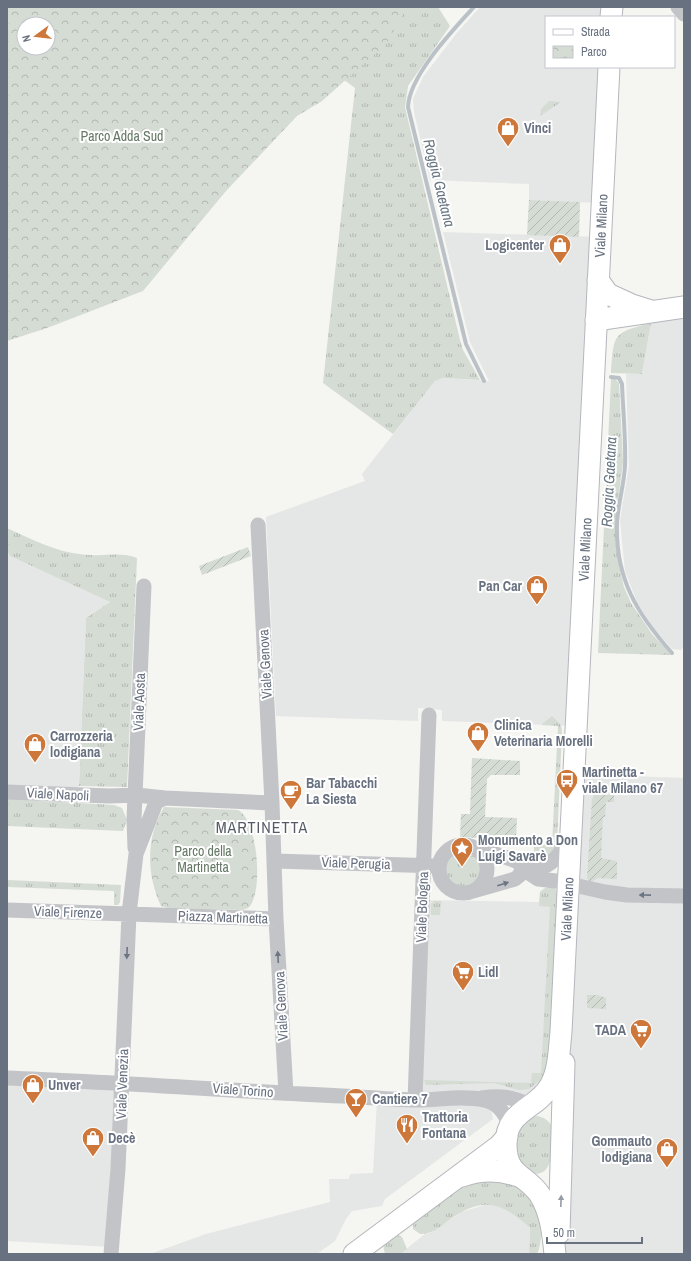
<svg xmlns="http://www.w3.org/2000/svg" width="691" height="1261" font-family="'Archivo Narrow',sans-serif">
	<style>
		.built { fill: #e5e6e6 }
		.grass { fill: url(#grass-tufts) }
		.park { fill: url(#park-crowns); fill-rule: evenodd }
		.garden { fill: url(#garden-furrows) }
		.pitch { fill: #d5dcd4 }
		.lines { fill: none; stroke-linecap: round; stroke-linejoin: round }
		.stream { stroke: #bbc2c7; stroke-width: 4 }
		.secondary-casing { stroke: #b4b7bc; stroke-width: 23 }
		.street { stroke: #c2c4c7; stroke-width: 15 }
		.secondary { stroke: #fff; stroke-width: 21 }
		.oneway { fill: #6c7584 }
		.oneway2 { fill: #959ca6 }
		.labels { text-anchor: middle; stroke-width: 4; stroke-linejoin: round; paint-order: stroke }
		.poi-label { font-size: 14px; font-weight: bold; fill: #687180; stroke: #fff; text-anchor: start }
		.park-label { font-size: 14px; fill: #667866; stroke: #fff }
		.street-label { font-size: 14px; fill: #687180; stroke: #fff }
		.water-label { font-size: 15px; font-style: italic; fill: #697783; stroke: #fff }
		.quarter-label { font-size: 16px; letter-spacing: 1px; fill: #555b66; stroke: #fff }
	</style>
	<defs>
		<pattern id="grass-tufts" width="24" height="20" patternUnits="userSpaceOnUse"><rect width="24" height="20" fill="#d5dcd4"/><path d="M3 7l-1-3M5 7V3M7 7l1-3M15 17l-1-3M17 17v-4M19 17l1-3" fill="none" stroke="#b1b7b1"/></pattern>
		<pattern id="park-crowns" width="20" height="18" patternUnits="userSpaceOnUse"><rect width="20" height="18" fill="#d5dcd4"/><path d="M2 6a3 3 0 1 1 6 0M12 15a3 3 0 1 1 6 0" fill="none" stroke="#b1b7b1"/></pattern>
		<pattern id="garden-furrows" width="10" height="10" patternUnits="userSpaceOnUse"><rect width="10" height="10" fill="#d5dcd4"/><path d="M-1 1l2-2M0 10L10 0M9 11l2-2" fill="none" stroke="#b1b7b1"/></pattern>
	</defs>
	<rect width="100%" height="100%" fill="#f5f5f2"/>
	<path class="built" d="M480 7H609V17H546V67H607L601 203 529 200V184L430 180 414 112 413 99 423 77 456 34Z
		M443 232 599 237 576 726 442 721V710L420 708H418V721L276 716 266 517 365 481 362 474 435 381 443 378 489 381 470 342Z
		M684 309V646L681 650 672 649 654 629 637 602 625 571 620 520 629 466 626 374H642L653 313Z
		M7 550 10 556 110 602 86 618 78 803 7 799Z
		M575 774 684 778V1254H558Z
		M544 888 557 890 560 1032 538 1098 416 1099 423 900 539 902 540 892Z
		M7 1080 120 1084 110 1247 7 1241Z
		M377 1100 490 1103 493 1119 385 1199 382 1206 352 1211 346 1219 335 1241 317 1254H150L206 1234 330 1202 329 1179H349L350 1174 373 1173Z
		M488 1204H496L510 1210 530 1228 529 1254H400L425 1234 430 1233 462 1212Z"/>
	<path class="grass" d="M401 7H438L450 26 408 86 405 107 460 340 463 350 480 380 443 378 435 381 393 434 323 383 355 88 340 77Z
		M549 101 561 102 540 116 541 109Z
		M651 323 642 374 611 373C614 334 612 333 651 323Z
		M611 379H615L619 383 623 462 615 525 620 570 624 587 631 603 652 634 672 655 598 653Z
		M7 528C35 541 60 554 91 555 107 556 122 552 137 558L127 787 79 786 86 618 110 602 10 556 7 550Z
		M552 716 561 725 562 731 557 843C555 854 547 859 536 861L534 856V844L552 845 558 726 541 725Z
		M7 799 114 805 122 808 127 820 123 831 7 826Z
		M444 868a18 18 0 1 1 36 0a18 18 0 1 1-36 0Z
		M7 880 121 885 120 902 118 905H114V891L7 887Z
		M547 887 555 888 558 895 549 1058 542 1079 529 1089 519 1090 494 1083 426 1085 424 1080 531 1083 532 1073H541L550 907 539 906 540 892Z
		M434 901H441L440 915H431V904Z
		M537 1116C543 1117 549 1120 552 1127 555 1132 553 1139 552 1145 551 1166 547 1180 523 1171L513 1139 527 1118Z
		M479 1177C491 1179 505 1180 516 1186 538 1197 547 1232 537 1254H529L530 1228C500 1200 481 1197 448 1221 439 1228 432 1234 420 1234L413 1229V1220L454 1188Z
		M395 1234 402 1237 407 1249 400 1254H385L383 1245Z"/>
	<path class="park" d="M7 7H407L386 44 322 101 297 116 226 191 143 291 47 328 7 341ZM24 24H48V48H24Z
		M164 807 238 810C258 820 263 890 250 906 248 909 245 909 242 910L168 908 161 906C146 874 146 837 164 807Z"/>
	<path class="garden" d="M529 200 580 202 579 237 527 235Z
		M248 547 251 556 202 575 199 566Z
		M472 758 520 761V775H491L487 779 485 817 517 818 516 840 460 837 461 814H470Z
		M595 795H614V802H606L605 817H603L601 858 617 861V879L598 878 590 883 587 878 592 799Z
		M587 995H598L606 998V1009L587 1008Z"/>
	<path class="pitch" d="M223 844H239V881H223Z"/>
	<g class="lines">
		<path class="stream" d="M474 7C453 30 409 76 408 107L466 344 484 381
			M611 377 619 378 622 384C623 411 626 439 625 466 624 485 618 504 617 523 615 578 637 614 672 653"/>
		<g class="secondary-casing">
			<g id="secondary">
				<path d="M611 17 612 7"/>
				<path d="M598 280 608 294 632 305 651 311"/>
				<path d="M596 320 684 307"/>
				<path d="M462 1176C482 1169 499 1169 518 1176"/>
				<path d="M559 1233 564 1063"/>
				<path d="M354 1254 499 1146 507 1137"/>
				<path id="s1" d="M555 1254C553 1234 551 1213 540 1195 526 1174 506 1177 506 1144 506 1110 536 1110 550 1086 559 1071 559 1050 561 1032L609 67"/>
			</g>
		</g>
		<path class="street" d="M678 7 684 14
			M258 525 272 803
			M7 792 109 796 136 795 165 798
			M165 798 272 803 276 919 129 914 136 854 155 805 158 801Z
			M439 869a24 24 0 1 1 48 0a24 24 0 1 1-48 0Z
			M135 848 134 819 144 586
			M480 851C492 853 504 856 516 861 522 863 528 866 534 867 551 871 563 849 570 837
			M274 861 439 866
			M523 863 529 873 538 879 556 881 605 892 627 895 684 896
			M473 891 515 879 520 875 523 863
			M7 910 129 914 118 1169 111 1254
			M276 919 286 1093
			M7 1078C119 1082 230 1091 342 1096 367 1097 392 1100 417 1100 438 1100 463 1095 484 1100 498 1102 505 1113 510 1126
			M482 1098C501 1095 512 1097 530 1105
			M415 1100 429 715"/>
		<use href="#secondary" class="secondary"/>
	</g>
	<defs><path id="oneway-solid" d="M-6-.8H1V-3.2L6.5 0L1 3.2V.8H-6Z"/></defs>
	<g class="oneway">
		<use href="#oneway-solid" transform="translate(503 884) rotate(-18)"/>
		<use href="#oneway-solid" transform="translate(645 895) rotate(-179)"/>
		<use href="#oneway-solid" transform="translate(127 953) rotate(92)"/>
		<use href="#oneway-solid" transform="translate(278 957) rotate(-93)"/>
	</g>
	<use class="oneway2" href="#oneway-solid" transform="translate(561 1201) rotate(-88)"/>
	<defs>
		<g id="shop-pin" transform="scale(1.15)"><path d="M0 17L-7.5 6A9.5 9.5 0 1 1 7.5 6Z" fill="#ce773a" stroke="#fff"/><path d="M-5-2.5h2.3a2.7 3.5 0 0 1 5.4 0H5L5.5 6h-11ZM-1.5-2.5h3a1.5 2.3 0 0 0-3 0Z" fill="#fff"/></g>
		<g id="bus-pin" transform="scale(1.15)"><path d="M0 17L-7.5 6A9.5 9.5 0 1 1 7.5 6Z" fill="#ce773a" stroke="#fff"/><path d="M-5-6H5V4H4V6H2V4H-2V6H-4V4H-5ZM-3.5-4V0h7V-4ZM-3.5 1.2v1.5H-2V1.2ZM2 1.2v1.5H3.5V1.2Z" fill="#fff"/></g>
		<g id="cafe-pin" transform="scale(1.15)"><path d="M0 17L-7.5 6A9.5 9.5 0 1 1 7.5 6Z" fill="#ce773a" stroke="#fff"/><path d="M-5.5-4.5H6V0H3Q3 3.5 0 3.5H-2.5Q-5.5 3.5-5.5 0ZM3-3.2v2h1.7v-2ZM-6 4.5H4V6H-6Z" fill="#fff"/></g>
		<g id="sight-pin" transform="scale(1.15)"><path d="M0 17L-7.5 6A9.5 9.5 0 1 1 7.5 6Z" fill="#ce773a" stroke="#fff"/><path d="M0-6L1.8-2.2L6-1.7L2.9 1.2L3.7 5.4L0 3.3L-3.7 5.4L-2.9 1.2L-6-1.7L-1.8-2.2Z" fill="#fff"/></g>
		<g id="supermarket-pin" transform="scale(1.15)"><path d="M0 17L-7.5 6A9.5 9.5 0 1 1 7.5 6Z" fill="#ce773a" stroke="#fff"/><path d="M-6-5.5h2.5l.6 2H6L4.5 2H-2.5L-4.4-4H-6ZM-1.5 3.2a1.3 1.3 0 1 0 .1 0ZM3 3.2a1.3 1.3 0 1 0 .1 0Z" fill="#fff"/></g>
		<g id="bar-pin" transform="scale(1.15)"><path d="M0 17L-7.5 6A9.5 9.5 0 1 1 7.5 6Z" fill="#ce773a" stroke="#fff"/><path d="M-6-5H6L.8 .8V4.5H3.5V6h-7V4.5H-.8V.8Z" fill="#fff"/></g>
		<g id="restaurant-pin" transform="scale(1.15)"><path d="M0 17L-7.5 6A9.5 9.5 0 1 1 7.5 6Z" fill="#ce773a" stroke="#fff"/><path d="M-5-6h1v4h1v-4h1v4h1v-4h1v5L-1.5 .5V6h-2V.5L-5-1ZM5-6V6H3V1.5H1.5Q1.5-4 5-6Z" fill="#fff"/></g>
	</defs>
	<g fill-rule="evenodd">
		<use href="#shop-pin" x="508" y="128"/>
		<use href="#shop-pin" x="560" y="245"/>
		<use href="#shop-pin" x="537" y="586"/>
		<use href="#shop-pin" x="478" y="733"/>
		<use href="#shop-pin" x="35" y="744"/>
		<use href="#bus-pin" x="567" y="780"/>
		<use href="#cafe-pin" x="291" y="791"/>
		<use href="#sight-pin" x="462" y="848"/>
		<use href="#supermarket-pin" x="463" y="972"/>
		<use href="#supermarket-pin" x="641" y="1030"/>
		<use href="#shop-pin" x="33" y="1085"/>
		<use href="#bar-pin" x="356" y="1099"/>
		<use href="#restaurant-pin" x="407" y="1125"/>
		<use href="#shop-pin" x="93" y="1138"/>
		<use href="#shop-pin" x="667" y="1149"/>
	</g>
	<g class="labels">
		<g class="poi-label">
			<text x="524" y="133">Vinci</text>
			<text x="544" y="250" text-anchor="end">Logicenter</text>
			<text x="522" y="591" text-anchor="end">Pan Car</text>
			<text x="494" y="730">Clinica<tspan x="494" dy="16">Veterinaria Morelli</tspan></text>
			<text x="50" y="741">Carrozzeria<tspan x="50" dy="16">lodigiana</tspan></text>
			<text x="582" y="777">Martinetta -<tspan x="582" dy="16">viale Milano 67</tspan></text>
			<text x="306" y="788">Bar Tabacchi<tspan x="306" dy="16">La Siesta</tspan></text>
			<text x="478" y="845">Monumento a Don<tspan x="478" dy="16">Luigi Savarè</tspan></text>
			<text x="478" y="977">Lidl</text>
			<text x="626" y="1035" text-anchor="end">TADA</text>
			<text x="48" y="1090">Unver</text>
			<text x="372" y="1104">Cantiere 7</text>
			<text x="422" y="1122">Trattoria<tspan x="422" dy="16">Fontana</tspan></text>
			<text x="108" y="1143">Decè</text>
			<text x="652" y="1146" text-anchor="end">Gommauto<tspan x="652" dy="16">lodigiana</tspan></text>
		</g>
		<g class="park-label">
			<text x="122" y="141">Parco Adda Sud</text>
			<text x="203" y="856">Parco della<tspan x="203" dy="16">Martinetta</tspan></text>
		</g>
		<g class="street-label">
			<text dy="5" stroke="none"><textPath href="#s1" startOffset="1064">Viale Milano</textPath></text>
			<text dy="5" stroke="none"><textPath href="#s1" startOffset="740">Viale Milano</textPath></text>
			<text transform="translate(265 664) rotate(-93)" y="5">Viale Genova</text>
			<text transform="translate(139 702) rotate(-88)" y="5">Viale Aosta</text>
			<text transform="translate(58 794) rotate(3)" y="5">Viale Napoli</text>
			<text transform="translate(356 863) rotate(2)" y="5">Viale Perugia</text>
			<text transform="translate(422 907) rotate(-88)" y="5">Viale Bologna</text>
			<text dy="5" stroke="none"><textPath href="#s1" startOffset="380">Viale Milano</textPath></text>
			<text transform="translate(68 912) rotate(2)" y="5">Viale Firenze</text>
			<text transform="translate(223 917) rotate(2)" y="5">Piazza Martinetta</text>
			<text transform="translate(281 1006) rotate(-93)" y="5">Viale Genova</text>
			<text transform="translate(122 1084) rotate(-88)" y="5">Viale Venezia</text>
			<text transform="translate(243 1090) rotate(4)" y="5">Viale Torino</text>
		</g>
		<g class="water-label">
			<text transform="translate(439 183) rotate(76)" y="5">Roggia Gaetana</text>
			<text transform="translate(609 482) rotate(-87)" y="5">Roggia Gaetana</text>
		</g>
		<g class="quarter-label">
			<text x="262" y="833">MARTINETTA</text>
		</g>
	</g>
	<rect width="691" height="1261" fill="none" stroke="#687180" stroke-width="16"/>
	<rect x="545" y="16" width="130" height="52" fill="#ffffff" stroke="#c3c6cc"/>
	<rect x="553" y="29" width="20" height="6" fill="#ffffff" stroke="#c3c6cc"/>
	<text x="581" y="36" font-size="12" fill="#687180">Strada</text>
	<rect x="553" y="46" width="20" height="12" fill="url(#park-crowns)" stroke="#c3c6cc"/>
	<text x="581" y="56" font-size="12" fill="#687180">Parco</text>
	<g transform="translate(36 36) rotate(255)"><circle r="19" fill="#ffffff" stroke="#c3c6cc"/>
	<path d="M0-3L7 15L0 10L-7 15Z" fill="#ce773a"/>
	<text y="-6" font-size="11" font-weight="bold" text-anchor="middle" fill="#687180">N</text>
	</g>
	<path d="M547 1237v6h95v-6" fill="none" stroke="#687180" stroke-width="2"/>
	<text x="553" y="1237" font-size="12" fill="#687180" stroke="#ffffff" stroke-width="3" paint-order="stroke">50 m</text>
</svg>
